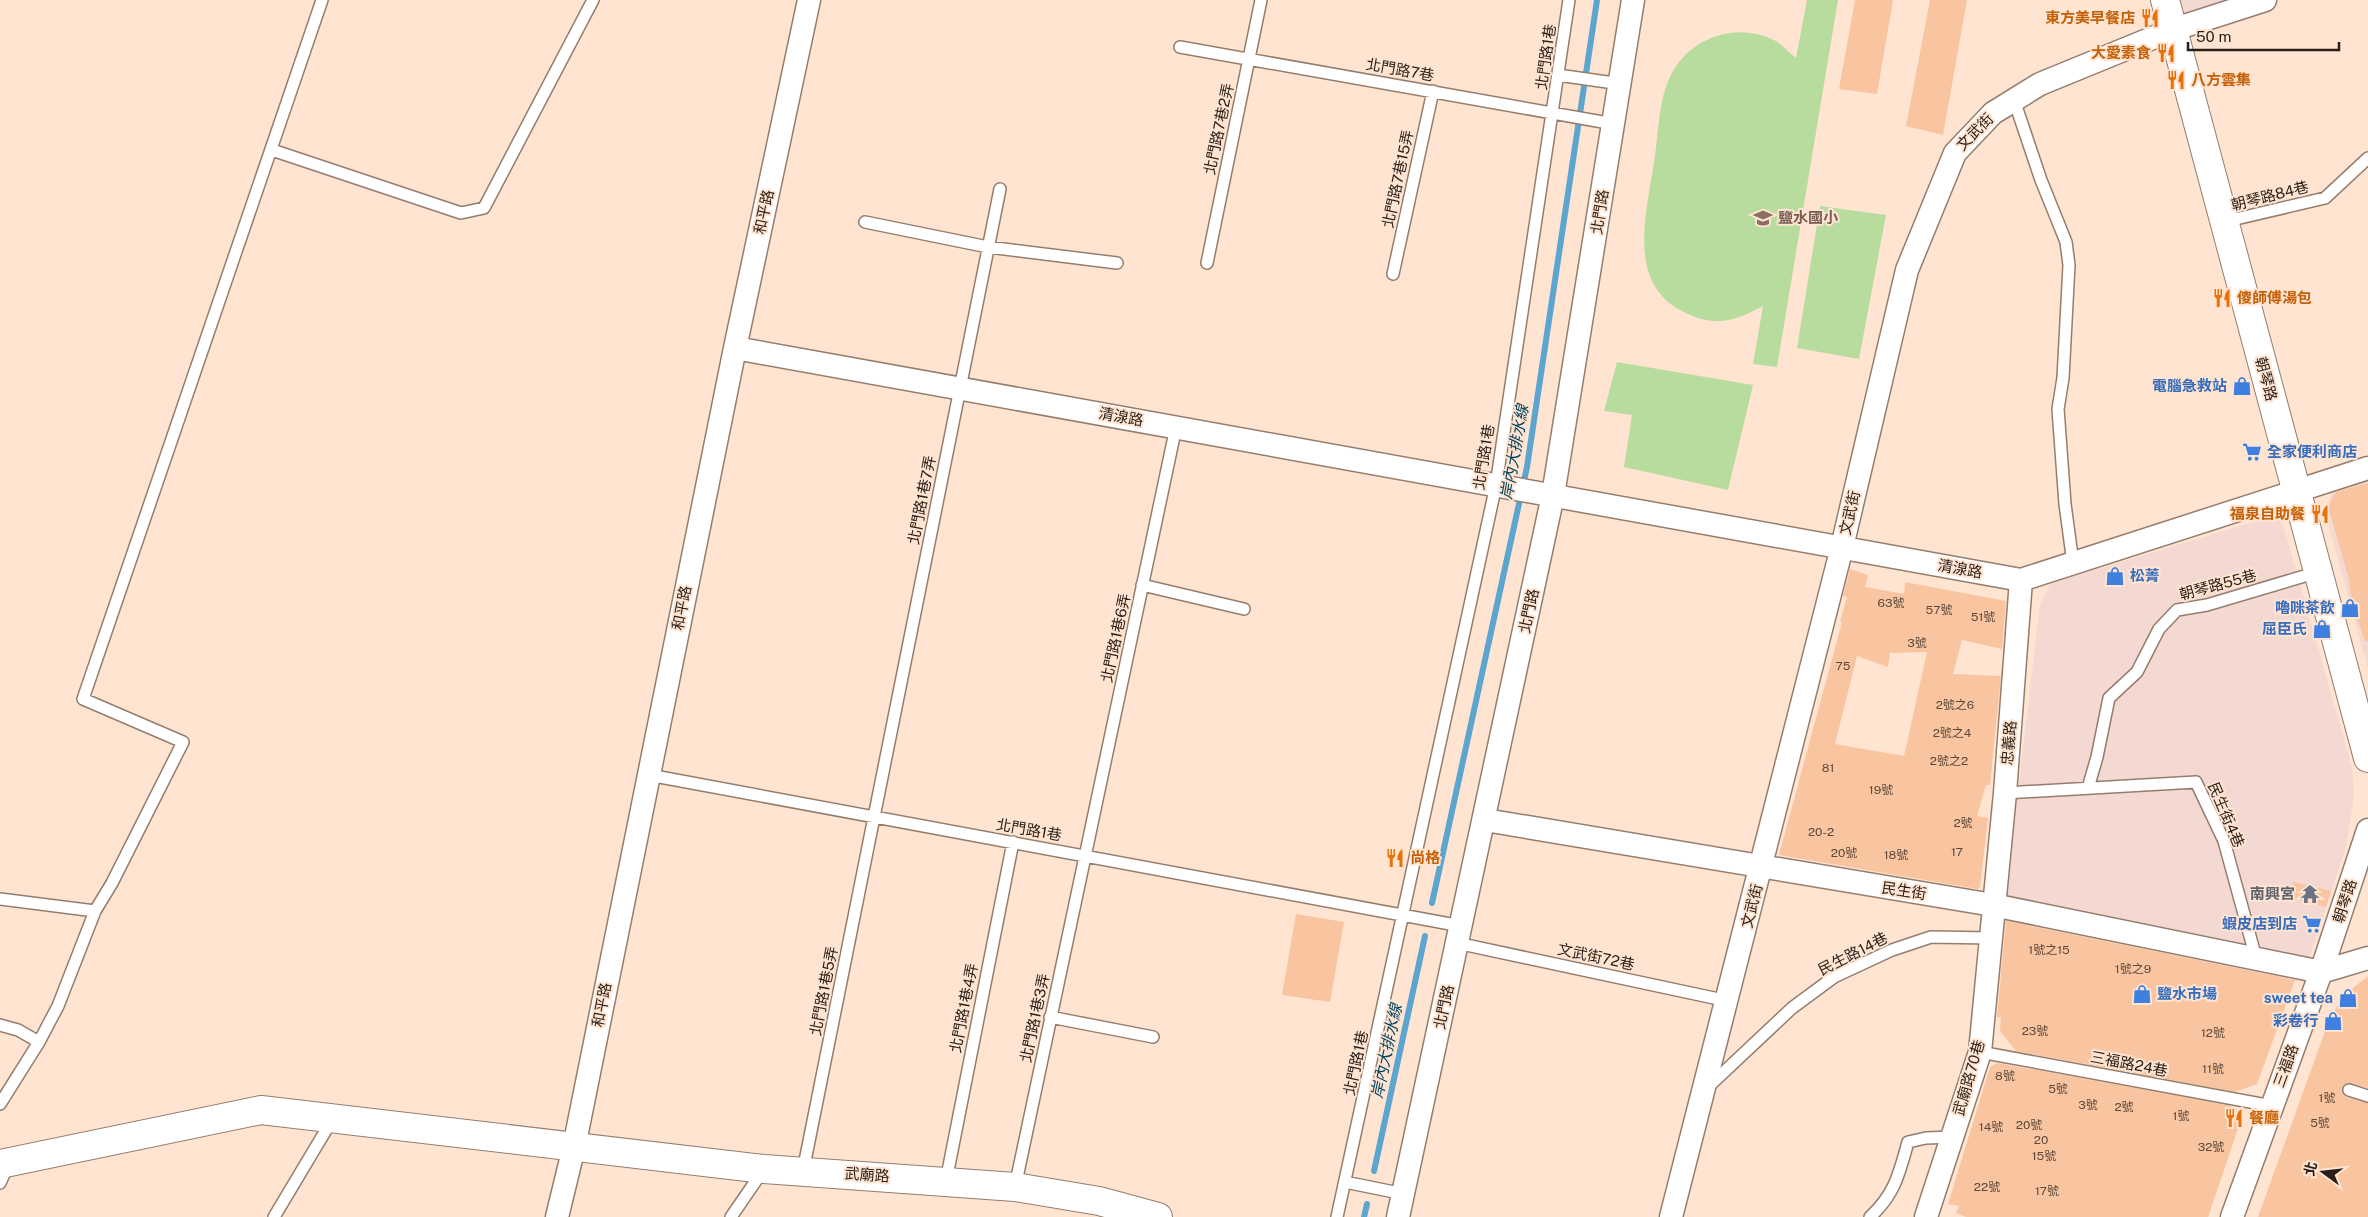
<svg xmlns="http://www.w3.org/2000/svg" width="2368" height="1217" font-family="'Public Sans','Noto Sans TC',sans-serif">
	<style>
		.commercial { fill: #f3d9d2 }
		.green { fill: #b8dc9d }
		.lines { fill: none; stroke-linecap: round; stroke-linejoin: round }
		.stream { stroke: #5ca5cf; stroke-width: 6 }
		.building { fill: #f8c5a0; fill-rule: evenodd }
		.service-casing { stroke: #957d6c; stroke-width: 14 }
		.minor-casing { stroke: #957d6c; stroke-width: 25 }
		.tertiary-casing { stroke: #957d6c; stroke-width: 30 }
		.service { stroke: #fff; stroke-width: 11 }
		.minor { stroke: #fff; stroke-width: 22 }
		.tertiary { stroke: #fff; stroke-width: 28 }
		.labels { text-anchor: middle; stroke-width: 4; stroke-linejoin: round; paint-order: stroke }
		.number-label { font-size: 12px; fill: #5d483a }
		.food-label { font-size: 15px; font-weight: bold; fill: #c56008; stroke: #ffe4d1; text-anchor: start }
		.street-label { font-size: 15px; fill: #291f18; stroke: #ffe4d1 }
		.education-label { font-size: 15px; font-weight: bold; fill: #785e54; stroke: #ffe4d1; text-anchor: start }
		.shop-label { font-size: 15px; font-weight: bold; fill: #366cbe; stroke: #ffe4d1; text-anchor: end }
		.worship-label { font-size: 15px; font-weight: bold; fill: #5b616d; stroke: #ffe4d1; text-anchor: end }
		.water-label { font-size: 16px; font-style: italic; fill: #064561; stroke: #ffe4d1 }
	</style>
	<rect width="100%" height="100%" fill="#ffe4d1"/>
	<path class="commercial" d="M2165 0H2242L2172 30Z
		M2368 481V668L2324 509 2333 491Z
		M2280 514 2352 767 2354 796 2346 846 2308 963 2005 901 2040 604 2051 583Z"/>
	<path class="green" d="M1807 0H1838L1777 367 1753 364 1763 306C1735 321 1718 327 1688 314 1625 287 1646 216 1654 162 1658 139 1658 109 1666 87 1680 42 1730 20 1772 39 1781 43 1788 52 1796 58Z
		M1820 206 1886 215 1859 359 1797 348Z
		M1617 362 1753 385 1728 490 1624 467 1632 415 1604 411Z"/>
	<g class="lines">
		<path class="stream" d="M1432 903 1527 467 1597 0
			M1374 1171 1425 936
			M1364 1217 1367 1204"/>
	</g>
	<path class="building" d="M1855 0H1893L1877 94 1839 89Z
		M1930 0H1967L1943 135 1906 126Z
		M2368 483V641H2365L2352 603 2349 580 2328 506 2336 492Z
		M1850 569 1868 575 1865 587 1904 594 1905 582 2006 601 2002 649 1962 640 1953 674 2001 676 1990 785H1986L1977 816 1988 818 1980 887 1978 889 1779 855 1842 622 1840 621 1847 597 1843 596ZM1927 652 1904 756 1835 744 1857 656 1888 667 1890 653Z
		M2293 882 2331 891 2326 907 2289 898Z
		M1296 914 1344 922 1330 1002 1282 995Z
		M2006 921 2295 980 2257 1084 2235 1092 2016 1051 2000 1031 2001 1017H1997Z
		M2368 976V1088L2348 1083 2344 1085 2342 1091 2346 1097 2368 1103V1217H2258L2328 1023 2342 997Z
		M1997 1063 2228 1105 2243 1114 2208 1217H1966L1956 1213 1959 1206 1948 1204 1990 1067Z"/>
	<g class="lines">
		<g class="service-casing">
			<path id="service" d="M1180 47 1614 124
				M1558 75 1621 84
				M2014 100 2041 180 2066 242 2069 265 2063 378 2058 409 2065 504 2073 563
				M272 150 461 213 484 208 593 0
				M865 222 988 247 1117 263
				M2223 222 2325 198 2368 158
				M1207 263 1261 0
				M1393 274 1433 91
				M1142 585 1244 609
				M649 775 1461 926
				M2088 788 2097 757 2109 698 2137 672 2159 629 2177 610 2207 605 2318 572
				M2005 793 2196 782 2224 841 2256 958
				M0 899 95 911
				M1457 943 1728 1001
				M1050 1017 1153 1037
				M0 1025 18 1030 39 1042
				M1980 1052 2272 1106
				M1708 1087 1792 1008 1834 977 1892 950 1931 937 1991 938
				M2349 1090 2368 1096
				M0 1104 39 1042 58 1006 95 911 112 883 183 742 83 699 322 0
				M803 1171 1000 189
				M946 1181 1013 842
				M1345 1182 1404 1194
				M0 1183 8 1165
				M1015 1187 1176 427
				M274 1217 332 1120
				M731 1217 764 1169
				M1337 1217 1496 485 1569 0
				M1870 1217C1895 1194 1899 1174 1908 1142L1926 1138 1952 1137"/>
		</g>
		<g class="minor-casing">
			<path id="minor" d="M735 348 2021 580 2368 468
				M1485 820 1993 905 2321 972 2368 958
				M557 1217 574 1147 735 348 809 0
				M1398 1217 1553 495 1633 0
				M1671 1217 1842 547 1907 270 1955 153 1993 113 2040 84 2172 30 2265 0
				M1926 1217 1980 1052 2005 793 2021 580
				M2232 1217 2321 972 2368 830"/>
		</g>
		<g class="tertiary-casing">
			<path id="tertiary" d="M2165 0 2368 758
				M0 1164 261 1110 764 1169 1015 1187 1099 1201 1158 1217"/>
		</g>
		<use href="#service" class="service"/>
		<use href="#minor" class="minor"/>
		<use href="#tertiary" class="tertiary"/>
	</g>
	<defs>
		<g id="restaurant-bare" transform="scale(1.5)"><path d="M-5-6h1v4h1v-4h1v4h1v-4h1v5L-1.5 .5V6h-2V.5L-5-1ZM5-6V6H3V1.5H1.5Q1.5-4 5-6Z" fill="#e8710a" stroke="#ffe4d1" stroke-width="2.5" paint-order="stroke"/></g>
		<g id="school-bare" transform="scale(1.5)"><path d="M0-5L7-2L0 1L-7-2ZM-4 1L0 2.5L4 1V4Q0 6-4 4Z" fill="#8d6e63" stroke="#ffe4d1" stroke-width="2.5" paint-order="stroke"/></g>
		<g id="shop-bare" transform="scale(1.5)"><path d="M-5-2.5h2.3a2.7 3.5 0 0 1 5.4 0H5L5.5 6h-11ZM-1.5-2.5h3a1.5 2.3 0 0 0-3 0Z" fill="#3f7fe0" stroke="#ffe4d1" stroke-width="2.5" paint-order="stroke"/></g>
		<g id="supermarket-bare" transform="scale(1.5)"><path d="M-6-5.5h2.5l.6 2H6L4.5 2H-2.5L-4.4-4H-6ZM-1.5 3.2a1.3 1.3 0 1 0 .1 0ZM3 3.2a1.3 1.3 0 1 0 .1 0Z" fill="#3f7fe0" stroke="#ffe4d1" stroke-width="2.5" paint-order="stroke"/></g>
		<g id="temple-bare" transform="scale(1.5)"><path d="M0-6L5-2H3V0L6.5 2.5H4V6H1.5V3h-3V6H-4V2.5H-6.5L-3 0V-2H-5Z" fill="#6b7280" stroke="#ffe4d1" stroke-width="2.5" paint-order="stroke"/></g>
	</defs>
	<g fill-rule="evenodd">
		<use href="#restaurant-bare" x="2150" y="18"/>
		<use href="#restaurant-bare" x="2166" y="53"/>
		<use href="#restaurant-bare" x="2176" y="80"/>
		<use href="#school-bare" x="1763" y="218"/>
		<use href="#restaurant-bare" x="2222" y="298"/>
		<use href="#shop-bare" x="2242" y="386"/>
		<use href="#supermarket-bare" x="2252" y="452"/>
		<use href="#restaurant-bare" x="2320" y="514"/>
		<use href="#shop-bare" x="2115" y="576"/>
		<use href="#shop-bare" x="2350" y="608"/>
		<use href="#shop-bare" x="2322" y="629"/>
		<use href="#restaurant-bare" x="1395" y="858"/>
		<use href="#temple-bare" x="2310" y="894"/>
		<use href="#supermarket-bare" x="2312" y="924"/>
		<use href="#shop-bare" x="2142" y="994"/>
		<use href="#shop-bare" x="2348" y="998"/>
		<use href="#shop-bare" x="2333" y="1021"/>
		<use href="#restaurant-bare" x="2234" y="1118"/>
	</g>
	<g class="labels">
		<g class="number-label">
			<text x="1891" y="607">63號</text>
			<text x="1939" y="614">57號</text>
			<text x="1983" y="621">51號</text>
			<text x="1917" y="647">3號</text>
			<text x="1843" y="670">75</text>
			<text x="1955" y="709">2號之6</text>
			<text x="1952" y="737">2號之4</text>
			<text x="1949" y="765">2號之2</text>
			<text x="1828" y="772">81</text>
			<text x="1881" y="794">19號</text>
			<text x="1963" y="827">2號</text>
			<text x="1821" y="836">20-2</text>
			<text x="1957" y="856">17</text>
			<text x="1844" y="857">20號</text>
			<text x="1896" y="859">18號</text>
			<text x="2049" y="954">1號之15</text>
			<text x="2133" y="973">1號之9</text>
			<text x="2035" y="1035">23號</text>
			<text x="2213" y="1037">12號</text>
			<text x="2213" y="1073">11號</text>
			<text x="2005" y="1080">8號</text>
			<text x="2058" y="1093">5號</text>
			<text x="2327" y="1102">1號</text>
			<text x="2088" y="1109">3號</text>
			<text x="2124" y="1111">2號</text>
			<text x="2181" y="1120">1號</text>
			<text x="2320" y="1127">5號</text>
			<text x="2029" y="1129">20號</text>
			<text x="1991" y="1131">14號</text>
			<text x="2041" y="1144">20</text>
			<text x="2211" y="1151">32號</text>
			<text x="2044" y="1160">15號</text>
			<text x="1987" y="1191">22號</text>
			<text x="2047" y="1195">17號</text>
		</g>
		<g class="food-label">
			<text x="2135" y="23" text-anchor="end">東方美早餐店</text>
			<text x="2151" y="58" text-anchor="end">大愛素食</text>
			<text x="2191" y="85">八方雲集</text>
			<text x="2237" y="303">傻師傅湯包</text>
			<text x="2305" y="519" text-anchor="end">福泉自助餐</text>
			<text x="1410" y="863">尚格</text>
			<text x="2249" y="1123">餐廳</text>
		</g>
		<g class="street-label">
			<text transform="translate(1546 57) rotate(-82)" y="5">北門路1巷</text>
			<text transform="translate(1400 70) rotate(10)" y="5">北門路7巷</text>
			<text transform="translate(1219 129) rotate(-78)" y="5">北門路7巷2弄</text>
			<text transform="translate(1975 132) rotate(-45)" y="5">文武街</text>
			<text transform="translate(1398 179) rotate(-78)" y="5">北門路7巷15弄</text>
			<text transform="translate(2270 196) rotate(-14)" y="5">朝琴路84巷</text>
			<text transform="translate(764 212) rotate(-78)" y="5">和平路</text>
			<text transform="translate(1600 212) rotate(-81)" y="5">北門路</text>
			<text transform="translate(2266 379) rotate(75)" y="5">朝琴路</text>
			<text transform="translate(1121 417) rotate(10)" y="5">清湶路</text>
			<text transform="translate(1484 457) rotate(-81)" y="5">北門路1巷</text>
			<text transform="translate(922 500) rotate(-79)" y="5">北門路1巷7弄</text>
			<text transform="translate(1850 513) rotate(-77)" y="5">文武街</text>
			<text transform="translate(1960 569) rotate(10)" y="5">清湶路</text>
			<text transform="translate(2218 585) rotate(-15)" y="5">朝琴路55巷</text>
			<text transform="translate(682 608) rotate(-79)" y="5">和平路</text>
			<text transform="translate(1529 611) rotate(-78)" y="5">北門路</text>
			<text transform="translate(1116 638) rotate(-78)" y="5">北門路1巷6弄</text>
			<text transform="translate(2009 743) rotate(-85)" y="5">忠義路</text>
			<text transform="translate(2226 815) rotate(67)" y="5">民生街4巷</text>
			<text transform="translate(1029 830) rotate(10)" y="5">北門路1巷</text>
			<text transform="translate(1904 891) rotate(9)" y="5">民生街</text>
			<text transform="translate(2345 901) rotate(-72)" y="5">朝琴路</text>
			<text transform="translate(1752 906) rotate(-76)" y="5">文武街</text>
			<text transform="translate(1853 954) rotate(-27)" y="5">民生路14巷</text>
			<text transform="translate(1596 957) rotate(12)" y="5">文武街72巷</text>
			<text transform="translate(824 991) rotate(-79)" y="5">北門路1巷5弄</text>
			<text transform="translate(602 1005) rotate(-79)" y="5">和平路</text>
			<text transform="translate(1444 1007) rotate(-78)" y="5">北門路</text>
			<text transform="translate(964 1008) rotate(-79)" y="5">北門路1巷4弄</text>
			<text transform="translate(1035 1018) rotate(-78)" y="5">北門路1巷3弄</text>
			<text transform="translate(1356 1063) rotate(-78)" y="5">北門路1巷</text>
			<text transform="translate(2129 1064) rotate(11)" y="5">三福路24巷</text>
			<text transform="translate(2286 1066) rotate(-70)" y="5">三福路</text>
			<text transform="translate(1969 1078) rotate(-74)" y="5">武廟路70巷</text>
			<text transform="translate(867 1175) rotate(4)" y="5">武廟路</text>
		</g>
		<g class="education-label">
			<text x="1778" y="223">鹽水國小</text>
		</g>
		<g class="shop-label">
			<text x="2227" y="391">電腦急救站</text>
			<text x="2267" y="457" text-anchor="start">全家便利商店</text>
			<text x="2130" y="581" text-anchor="start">松菁</text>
			<text x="2335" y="613">嚕咪茶飲</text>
			<text x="2307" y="634">屈臣氏</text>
			<text x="2297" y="929">蝦皮店到店</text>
			<text x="2157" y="999" text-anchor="start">鹽水市場</text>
			<text x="2333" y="1003">sweet tea</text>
			<text x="2318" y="1026">彩卷行</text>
		</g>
		<g class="worship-label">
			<text x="2295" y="899">南興宮</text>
		</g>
		<g class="water-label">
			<text transform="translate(1514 452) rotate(-80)" y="6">岸內大排水線</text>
			<text transform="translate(1386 1051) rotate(-78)" y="6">岸內大排水線</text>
		</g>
	</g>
	<g transform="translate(2323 1172) rotate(285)" stroke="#ffe4d1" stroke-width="4" paint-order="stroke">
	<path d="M0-4L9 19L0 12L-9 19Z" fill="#291f18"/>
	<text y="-8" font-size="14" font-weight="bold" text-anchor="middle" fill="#291f18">北</text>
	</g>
	<path d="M2188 42v8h151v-8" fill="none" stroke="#291f18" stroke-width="2.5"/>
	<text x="2196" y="42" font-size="15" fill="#291f18" stroke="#ffe4d1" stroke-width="4" paint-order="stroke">50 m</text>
</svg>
